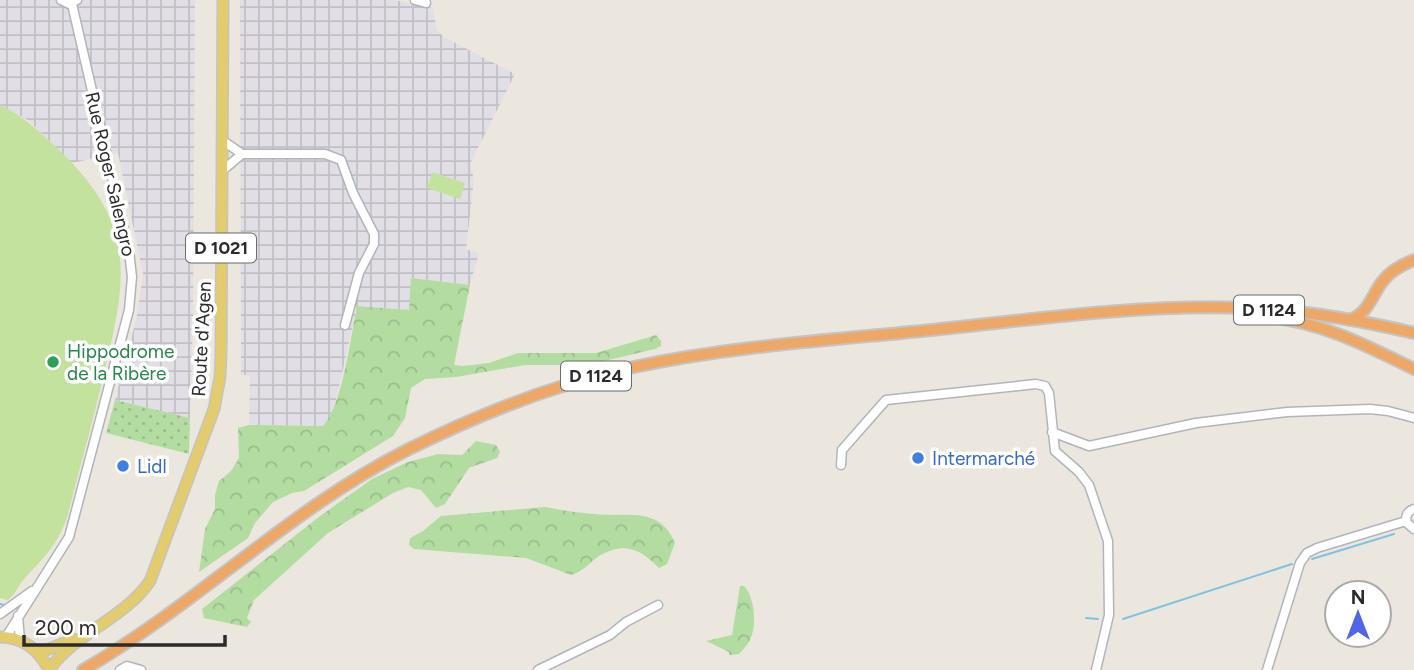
<svg xmlns="http://www.w3.org/2000/svg" width="1414" height="670" font-family="Figtree,sans-serif">
	<style>
		.industrial { fill: url(#industrial-grid) }
		.grass { fill: url(#grass-dots) }
		.forest { fill: url(#forest-crowns) }
		.pitch { fill: #c2e29e }
		.lines { fill: none; stroke-linecap: round; stroke-linejoin: round }
		.stream { stroke: #7dc3e2; stroke-width: 2 }
		.minor-casing { stroke: #b2b4bd; stroke-width: 11 }
		.major-casing { stroke: #c4c4c4; stroke-width: 13 }
		.highway-casing { stroke: #c4c4c4; stroke-width: 14 }
		.minor { stroke: #fff; stroke-width: 8 }
		.major { stroke: #e2cc6d; stroke-width: 10 }
		.highway { stroke: #eda868; stroke-width: 10 }
		.leisure-dot { fill: #2e9e5b; stroke: #fff; stroke-width: 2.5 }
		.shop-dot { fill: #3f7fe0; stroke: #fff; stroke-width: 2.5 }
		.labels { text-anchor: middle; stroke-width: 7; stroke-linejoin: round; paint-order: stroke }
		.shield { fill: #fff; stroke: #6b6b6b; stroke-width: 2 }
		.shield-label { font-size: 18px; font-weight: bold; fill: #2b2b2b }
		.street-label { font-size: 19px; fill: #2b2b2b; stroke: #fff }
		.leisure-label { font-size: 19px; fill: #27864d; stroke: #fff; text-anchor: start }
		.shop-label { font-size: 19px; fill: #366cbe; stroke: #fff; text-anchor: start }
	</style>
	<defs>
		<pattern id="industrial-grid" width="8" height="8" patternUnits="userSpaceOnUse" patternTransform="scale(1.75)"><rect width="8" height="8" fill="#e1dfe5"/><path d="M0 4h8M4 0v8" fill="none" stroke="#c1c0c5"/></pattern>
		<pattern id="grass-dots" width="8" height="8" patternUnits="userSpaceOnUse" patternTransform="scale(1.75)"><rect width="8" height="8" fill="#b3dca1"/><path d="M2 2h.1M6 6h.1" fill="none" stroke="#9abd8b" stroke-width="1.8" stroke-linecap="round"/></pattern>
		<pattern id="forest-crowns" width="20" height="18" patternUnits="userSpaceOnUse" patternTransform="scale(1.75)"><rect width="20" height="18" fill="#b3dca1"/><path d="M2 6a3 3 0 1 1 6 0M12 15a3 3 0 1 1 6 0" fill="none" stroke="#9abd8b"/></pattern>
	</defs>
	<rect width="100%" height="100%" fill="#ebe7df"/>
	<path class="industrial" d="M0 0H195L193 318 190 418 115 400 137 316 143 274 118 153 72 163 28 120 0 105Z
		M240 0H395L433 8 437 31 444 37 515 74 470 164 474 180 466 249 479 253 470 285 411 278 410 310 357 306 337 396 330 419 323 426 249 425 250 376 241 374Z"/>
	<path class="grass" d="M115 400 190 418 189 454 106 433Z"/>
	<path class="forest" d="M411 278 470 285 454 365 463 366 489 363 518 353H596L656 335 661 341V346L655 349 587 365H525L456 377 425 379 411 388 405 418 393 436 304 491 292 493 273 502 255 523 248 538 199 572 205 529 215 509V495L219 481 231 471 239 458 238 428 249 425 323 426C342 407 351 335 357 306L409 310Z
		M476 441 496 445 500 452 497 458 469 468 445 504 436 508 421 490 408 487 393 493 328 533 254 600 247 618 251 622 247 627 204 618 202 609 320 516 372 479 408 462 438 454 462 455Z
		M545 507C562 510 578 513 594 514 627 518 659 505 675 543L667 564 659 568C640 549 625 541 599 556 589 563 583 572 571 575L526 558 414 549 409 545 410 538 423 531 441 516Z
		M740 586H744C755 597 757 626 750 640 748 645 742 650 739 654L729 655V652L706 641 732 635Z"/>
	<path class="pitch" d="M0 105C24 116 40 132 59 150 83 173 105 199 115 232 129 279 114 328 104 374 93 422 79 470 67 518 55 548 46 555 25 578 18 585 16 594 8 600L0 598Z
		M432 172 465 183 460 199 427 188Z"/>
	<g class="lines">
		<path class="stream" d="M1312 559 1394 534
			M0 604 4 605
			M1086 618 1098 619
			M1123 619 1292 564"/>
		<g class="minor-casing">
			<path id="minor" d="M61 0 69 4 77 0
				M415 0 426 3
				M222 140 242 154H325L341 160 353 193 374 234V244L359 273 345 325
				M222 171 242 154
				M1052 432 1089 446 1196 423 1287 412 1370 409 1388 411 1414 418
				M841 465 842 450 886 400 1036 384 1045 386 1049 393 1055 451 1079 472 1089 485 1108 541 1109 615 1096 670
				M1414 509C1407 511 1405 517 1407 523L1414 529
				M0 614 32 591
				M18 616 20 640
				M6 637 69 537 129 310 132 277 129 251 72 4
				M120 670 127 666 141 670
				M538 670 610 635 626 622 658 605
				M1267 670 1300 563 1307 553 1317 548 1406 521"/>
		</g>
		<g class="major-casing">
			<path id="major" d="M0 637C23 637 39 650 49 670
				M39 653 74 639
				M49 670C76 632 124 619 150 581L214 409 220 377 221 355 223 0"/>
		</g>
		<g class="highway-casing">
			<path id="highway" d="M1270 317C1323 323 1367 346 1414 369
				M1349 320C1368 314 1371 297 1382 282 1390 271 1401 265 1414 260
				M83 670C196 605 290 509 407 450 479 414 555 384 634 367 732 346 833 340 932 330 1036 319 1140 304 1245 308 1302 310 1359 320 1414 333"/>
		</g>
		<use href="#minor" class="minor"/>
		<use href="#major" class="major"/>
		<use href="#highway" class="highway"/>
	</g>
	<circle class="leisure-dot" cx="53" cy="362" r="7"/>
	<g class="shop-dot">
		<circle cx="918" cy="458" r="7"/>
		<circle cx="123" cy="466" r="7"/>
	</g>
	<g class="labels">
		<g class="shield">
			<rect x="186" y="233.5" width="70" height="29" rx="5"/>
			<rect x="1234" y="295.5" width="70" height="29" rx="5"/>
			<rect x="561" y="361.5" width="70" height="29" rx="5"/>
		</g>
		<g class="shield-label">
			<text x="221" y="254">D 1021</text>
			<text x="1269" y="316">D 1124</text>
			<text x="596" y="382">D 1124</text>
		</g>
		<g class="street-label">
			<text transform="translate(111 174) rotate(77)" y="7">Rue Roger Salengro</text>
			<text transform="translate(201 339) rotate(-87)" y="7">Route d'Agen</text>
		</g>
		<g class="leisure-label">
			<text x="67" y="358">Hippodrome<tspan x="67" dy="22">de la Ribère</tspan></text>
		</g>
		<g class="shop-label">
			<text x="932" y="465">Intermarché</text>
			<text x="137" y="473">Lidl</text>
		</g>
	</g>
	<g transform="translate(1358 614)"><circle r="33" fill="#ffffff" stroke="#aaaaaa" stroke-width="2"/>
	<path d="M0-5L12 26L0 18L-12 26Z" fill="#5065e7"/>
	<text y="-10" font-size="19" font-weight="bold" text-anchor="middle" fill="#2b2b2b">N</text>
	</g>
	<path d="M24 635v10h201v-10" fill="none" stroke="#2b2b2b" stroke-width="3.5"/>
	<text x="35" y="635" font-size="21" fill="#2b2b2b" stroke="#ffffff" stroke-width="5" paint-order="stroke">200 m</text>
</svg>
